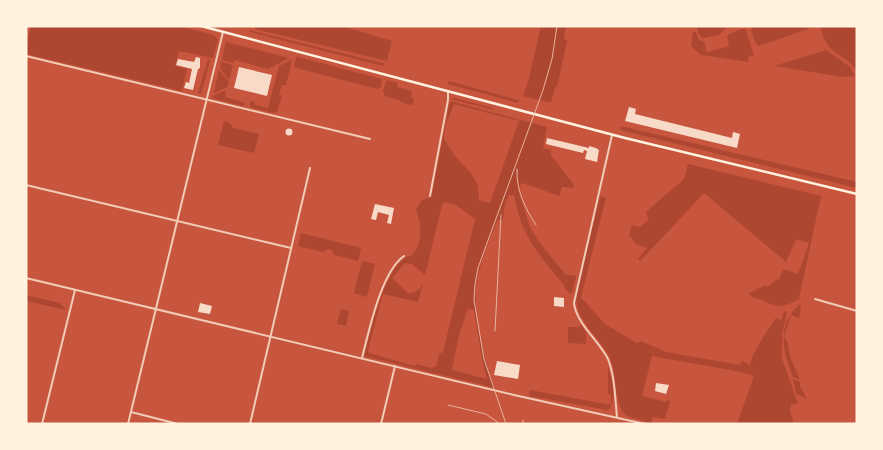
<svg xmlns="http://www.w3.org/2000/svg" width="883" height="450" font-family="'Crimson Pro',serif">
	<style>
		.green { fill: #ae4732; fill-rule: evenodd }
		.building { fill: #f7dbc8 }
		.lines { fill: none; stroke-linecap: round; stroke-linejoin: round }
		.minor { stroke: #f1ccb7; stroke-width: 2 }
		.tertiary { stroke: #f1ccb7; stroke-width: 2 }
		.secondary { stroke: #fff3e0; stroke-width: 2.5 }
		.rail { stroke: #e9b49f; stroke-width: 1 }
	</style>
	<rect width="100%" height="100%" fill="#c8553d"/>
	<path class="green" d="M31 26H178L214 35 218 40 213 58 179 51 175 66 187 69 182 91 26 54V47Z
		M255 26H342L392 41 387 61 255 29Z
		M541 26H566L564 38 567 41 566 46 557 87H555L551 103 523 96 528 82Z
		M697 26H724L725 29 719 35 703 38 699 35Z
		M753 26H807L808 29 759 46 756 44 751 31Z
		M820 26H857V71C849 58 833 55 826 42 823 38 822 31 820 26Z
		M745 28 754 55 748 57 749 62 701 55 691 46 693 32H696L698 39 705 43 706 52 727 47 729 43 727 37 729 34Z
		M249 30 386 64 383 66 250 32Z
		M226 42 289 58 268 69 235 60 233 63 222 60Z
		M826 50 850 67 855 76 843 77 774 66Z
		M298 57 382 79 381 87 378 89 296 68 294 66 296 58Z
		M208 59 210 60 201 94 198 93Z
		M291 60H292L286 85H282L279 95 282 96 277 112 273 113 250 107V101L255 102V105L268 108 279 66Z
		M221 62 233 65 229 80 220 68Z
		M219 70 229 82 227 87 214 93Z
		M387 80 398 83 397 87 412 91 411 97 414 99 413 104 411 105 403 103 399 100 385 96 383 90Z
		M449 81 518 100H519L518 103 448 84Z
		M224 91H226L225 97 245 103V105L242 106 212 98 213 96Z
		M454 98 493 108 494 110 451 99Z
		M450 101 547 127 543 148 551 150V155L574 185 573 188 562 187 559 196 523 183 520 185 521 188 518 189 530 227 537 239 565 274 576 276 572 294 569 293 564 287V285C539 255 521 236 514 195H509L505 204 503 220H498L496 223C489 243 479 264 476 286 473 311 485 365 495 388L364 356C372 328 383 270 408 256H411C423 243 422 226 416 210 419 203 423 197 431 198ZM454 104 519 121 490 203 479 200 478 185 470 172 455 156 444 139 446 124ZM443 202 456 205 475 219 443 352 439 354 437 365 432 368 416 364 415 366 369 353 368 350 383 294 418 302 423 284 418 290 409 294 392 278 405 263 412 264 425 275ZM468 309 474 310 482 359 487 379 452 370 459 335Z
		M224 121 230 123 233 128 259 134 254 153 218 145Z
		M621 126 857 182V188L620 130Z
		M688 164 821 196 799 299C776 312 776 304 752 297L749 293 766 285 768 287 777 279 779 280 783 269 798 274 809 243 796 239 786 262 704 193 680 219 679 218 678 221 640 261 638 259 647 248 636 244 629 235 632 225 640 227 649 220 646 212 684 179Z
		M600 196 606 198 581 297 605 324 637 343 641 341 666 352 740 365 742 361 750 365 752 357 760 342 776 318 781 320 784 311 787 312 782 335V358L798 404H791L790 411 794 424H737L754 376 741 372 652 356 642 396 666 402 667 400 670 401 665 419 653 417 651 423C644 420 628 419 623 412 614 400 617 372 609 356 598 335 572 318 577 292Z
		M301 233 361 248 358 261 334 255 332 250 328 249 323 252 298 246Z
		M362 261 375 264 367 297 354 293Z
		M26 295 60 303 66 310 26 301Z
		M799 305H801L799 318 791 315 784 337 787 341 791 359 800 380 793 377C783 353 776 325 799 305Z
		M341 309 349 311 346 326 337 324Z
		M581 325 586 333V344L568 343V327H578Z
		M608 367C612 376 617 402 608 410L529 396 530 390 611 405V394H608Z
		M793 379 800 382V386L807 399 796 394Z"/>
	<path class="building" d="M196 57 200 58V68L198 69 193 90 184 88 186 82 189 83 192 69 176 65 178 59 194 62Z
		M239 67 272 75 267 96 234 88Z
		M629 107 636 109 635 114 732 138 733 132 740 134 737 148 625 121Z
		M285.5 132a3.5 3.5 0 1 1 7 0a3.5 3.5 0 1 1-7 0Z
		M547 138 589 148V146L596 148 599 150 597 162 585 159 587 151 584 150 583 153 546 144Z
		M375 204 394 208 391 224 387 223 389 215 378 212 376 220 371 219Z
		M554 297 564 298V307L554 306Z
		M200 303 212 306 210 314 198 312Z
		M497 361 520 365 518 379 494 375Z
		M656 383 669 385 666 394 655 391Z"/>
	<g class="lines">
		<path class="minor" d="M26 56 370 139
			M26 185 291 248
			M430 196 448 100V91
			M815 299 857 311
			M362 358C369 331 381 272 404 256
			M131 412 178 424
			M42 424 75 290
			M250 424 310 168"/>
		<path class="tertiary" d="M612 135 574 303C576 323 599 341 608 359 615 377 615 398 617 417
			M26 278 514 395 645 424
			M128 424 223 32
			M381 424 395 366"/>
		<path class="secondary" d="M201 26 625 138 857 194"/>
		<path class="rail" d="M517 169C516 190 525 208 536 225
			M495 331 501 215
			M448 405 486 414 500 424
			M506 424 484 359 474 300 475 284 478 268 543 90 552 59 557 26
			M523 424V420"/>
	</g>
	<rect width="883" height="450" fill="none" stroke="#fff3e0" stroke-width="55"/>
</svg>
